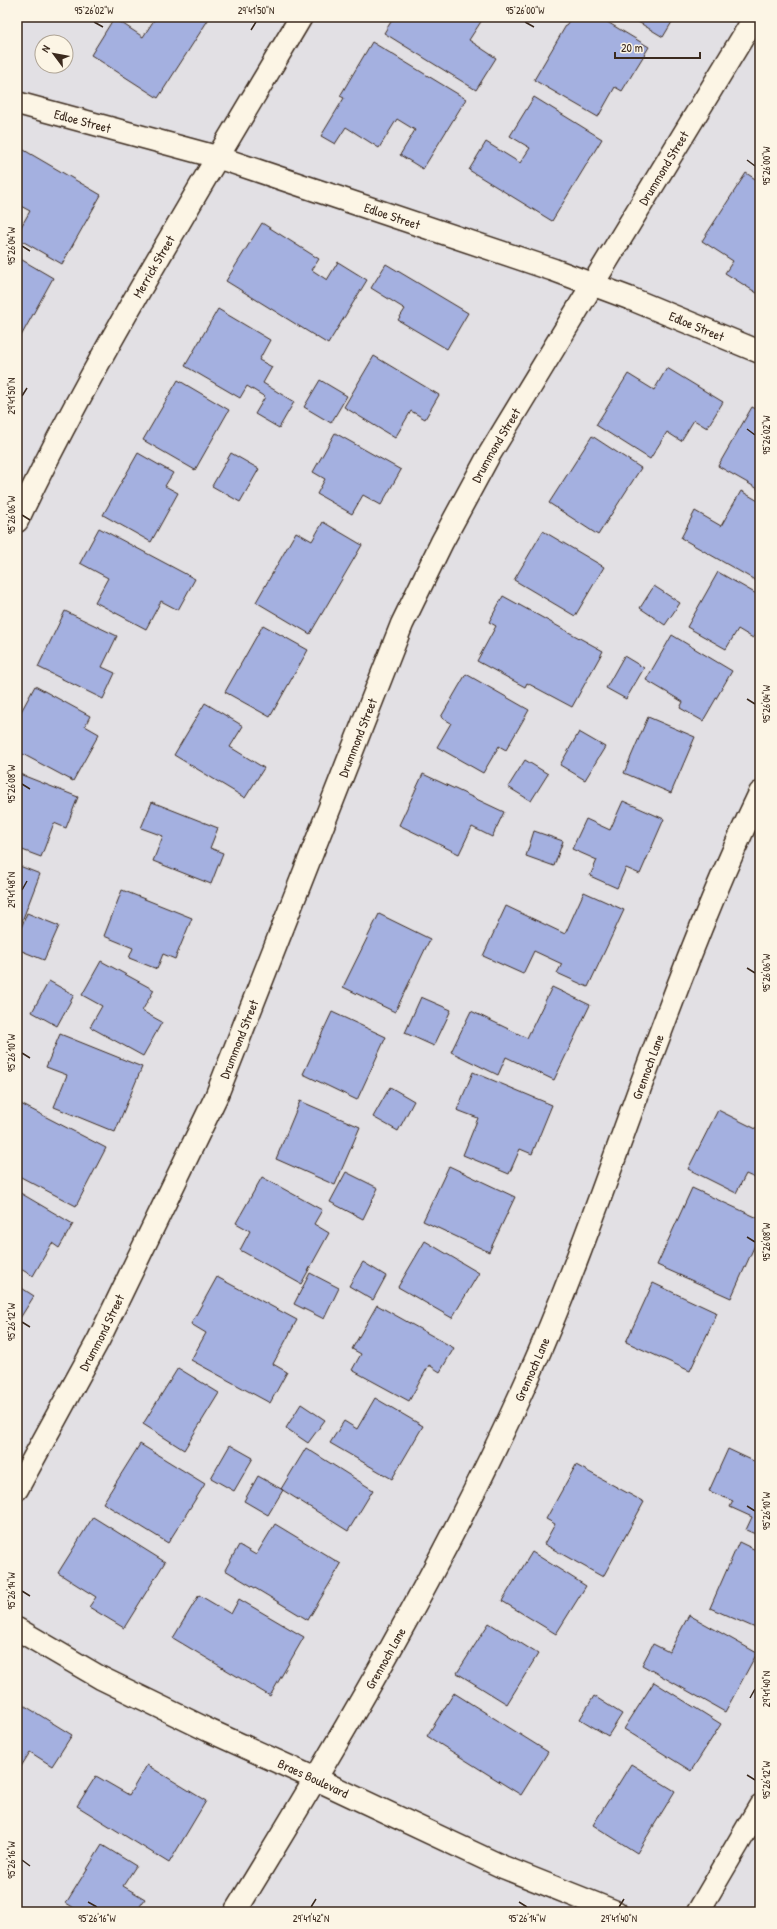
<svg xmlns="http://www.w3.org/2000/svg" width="777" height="1929" font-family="'Patrick Hand',sans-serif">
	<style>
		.building { fill: #a4b0e0; stroke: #3b2a1e }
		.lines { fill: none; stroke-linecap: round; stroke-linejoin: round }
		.street-casing { stroke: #3b2a1e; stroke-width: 25 }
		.secondary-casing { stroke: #3b2a1e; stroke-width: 25 }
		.street { stroke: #fcf5e5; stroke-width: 22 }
		.secondary { stroke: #fcf5e5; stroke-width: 22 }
		.ticks { fill: none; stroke: #3b2a1e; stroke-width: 1.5 }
		.labels { text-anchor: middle; stroke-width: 3.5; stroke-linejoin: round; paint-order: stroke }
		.street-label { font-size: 13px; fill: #3b2a1e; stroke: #fcf5e5 }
		.neatline { fill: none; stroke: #3b2a1e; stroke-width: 1.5 }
		.ticks-label { font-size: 10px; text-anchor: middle; fill: #3b2a1e }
	</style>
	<rect width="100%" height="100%" fill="#e2e0e4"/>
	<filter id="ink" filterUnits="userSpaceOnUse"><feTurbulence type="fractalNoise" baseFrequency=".025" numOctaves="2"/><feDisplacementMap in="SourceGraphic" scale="8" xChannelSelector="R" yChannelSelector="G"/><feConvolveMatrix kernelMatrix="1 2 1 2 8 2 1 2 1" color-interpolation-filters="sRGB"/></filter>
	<g filter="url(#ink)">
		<path class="building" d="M156 17H210L158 98 91 55 114 18 143 37Z
			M394 17H484L469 40 496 58 476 90 384 33Z
			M571 17H599L649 47 622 91 615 87 598 117 534 80Z
			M630 17H675L663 37Z
			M372 42 466 99 423 169 400 155 415 130 397 119 379 148 346 127 335 144 321 136 344 98 340 96Z
			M534 97 602 139 552 221 469 170 486 142 520 163 530 148 510 136Z
			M17 146 101 195 62 264 17 238V234L30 211 17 204Z
			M746 173 760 182V295L725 273 733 261 702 241Z
			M262 223 319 259 312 270 327 280 338 262 367 280 328 344 226 281Z
			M17 257 53 278 21 336 17 334Z
			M386 264 468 313 447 349 398 320 405 309 371 288Z
			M218 309 270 340 259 360 272 367 263 383 294 402 279 428 255 414 265 397 247 386 240 398 185 366Z
			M374 356 439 395 425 419 411 411 395 438 344 407Z
			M667 368 723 402 707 428 694 420 681 441 667 432 650 459 596 425 628 374 654 390Z
			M178 380 229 410 195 470 143 440Z
			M320 380 347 396 331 423 304 407Z
			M752 407 760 411V490L718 466Z
			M335 433 401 470 381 505 363 495 352 514 317 494 325 479 313 472Z
			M592 436 641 468 598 535 549 503Z
			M138 453 173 473 165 486 178 493 151 542 103 515Z
			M231 453 259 469 240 502 212 486Z
			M741 491 760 502V583L681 538 695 511 721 526Z
			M323 522 362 545 310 634 256 602 296 532 312 541Z
			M99 528 195 579 178 610 161 601 146 629 95 602 108 578 80 563Z
			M543 531 604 567 575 616 514 580Z
			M718 572 760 596V625L753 638 738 629 726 649 687 627Z
			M654 586 680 603 665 625 640 608Z
			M503 596 603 651 572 707 527 683 525 687 477 661 496 626 489 622Z
			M65 611 117 636 102 667 115 673 103 699 38 667Z
			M263 625 308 650 270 717 225 692Z
			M672 635 732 671 703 721 680 708 683 702 646 680Z
			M624 656 644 668 626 699 606 688Z
			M466 674 529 710 506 750 499 746 483 773 437 747 451 723 441 717Z
			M35 686 90 716 85 726 99 734 73 781 17 751V719Z
			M205 703 243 726 230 747 264 768 245 798 174 755Z
			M648 717 695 737 671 793 624 773Z
			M579 732 605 747 585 780 560 765Z
			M525 760 548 774 531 801 508 787Z
			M17 773 78 797 66 828 54 823 41 857 17 848Z
			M423 774 504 812 492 837 472 827 459 854 399 825Z
			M623 801 664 819 640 874 626 868 617 888 590 876 597 860 572 849 586 819 610 830Z
			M152 802 218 828 210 848 223 853 211 884 153 861 163 836 141 828Z
			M534 831 563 841 554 866 526 856Z
			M17 865 40 874 19 929 17 928Z
			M122 890 192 918 175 959 163 954 157 969 129 958 133 948 104 936Z
			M584 892 624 910 588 987 557 973 562 964 534 951 523 974 483 956 506 906 565 934Z
			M27 913 59 926 44 960 17 949V938Z
			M379 914 430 939 395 1012 343 987Z
			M101 961 154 990 142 1011 162 1022 143 1056 90 1027 102 1006 82 995Z
			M49 981 74 995 57 1026 32 1012Z
			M552 987 590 1005 554 1080 506 1057 498 1075 451 1052 471 1011 527 1038Z
			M421 997 451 1010 434 1046 405 1033Z
			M332 1012 386 1037 357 1100 303 1074Z
			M60 1034 142 1067 115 1132 54 1107 67 1075 46 1067Z
			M473 1072 552 1105 532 1154 520 1149 509 1174 463 1155 478 1118 457 1110Z
			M390 1087 414 1101 398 1131 373 1117Z
			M300 1101 360 1127 335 1185 276 1159Z
			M17 1102 106 1148 76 1206 17 1175Z
			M718 1110 760 1131V1167L755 1178 746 1174 736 1193 688 1169Z
			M449 1166 515 1197 489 1252 423 1221Z
			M346 1172 378 1188 363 1219 330 1202Z
			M262 1177 322 1210 314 1224 329 1233 301 1284 240 1250 250 1231 236 1223Z
			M692 1188 760 1219V1234L731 1298 657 1265Z
			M17 1191 73 1224 59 1248 52 1243 33 1276 17 1267Z
			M425 1241 479 1273 452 1318 398 1287Z
			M363 1262 386 1276 373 1300 349 1286Z
			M310 1273 339 1288 324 1319 294 1304Z
			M217 1277 297 1320 273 1364 287 1372 270 1403 191 1360 206 1333 191 1324Z
			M653 1283 717 1313 690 1371 626 1342Z
			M17 1285 34 1296 17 1323Z
			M377 1305 454 1348 440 1372 429 1365 409 1401 352 1370 361 1354 352 1349Z
			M178 1368 219 1393 184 1450 143 1424Z
			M375 1398 423 1426 392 1479 330 1443 344 1421 357 1429Z
			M301 1404 325 1420 308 1443 286 1428Z
			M140 1444 205 1484 168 1543 103 1503Z
			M230 1445 253 1458 234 1491 211 1478Z
			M306 1448 373 1490 348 1531 281 1489Z
			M728 1449 760 1464V1536L746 1530 752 1517 730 1507 733 1501 709 1491Z
			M576 1465 644 1502 603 1577 544 1544 555 1524 546 1519Z
			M258 1476 283 1490 268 1515 244 1501Z
			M93 1517 165 1562 124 1628 89 1607 96 1597 58 1573Z
			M275 1524 341 1564 308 1620 225 1570 239 1545 256 1555Z
			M739 1542 760 1552V1630L710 1608Z
			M532 1552 586 1586 556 1634 502 1601Z
			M199 1595 231 1614 239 1599 304 1637 270 1696 173 1638Z
			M689 1615 757 1653 725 1712 642 1665 653 1644 669 1652Z
			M489 1623 538 1654 507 1704 457 1673Z
			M654 1682 721 1724 691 1771 624 1729Z
			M454 1693 548 1752 521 1795 427 1736Z
			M594 1696 622 1714 608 1736 580 1719Z
			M17 1701 72 1735 52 1766 30 1752 17 1773Z
			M631 1764 675 1791 637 1853 593 1825Z
			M147 1765 206 1801 169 1863 77 1806 96 1776 129 1795Z
			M102 1845 136 1866 123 1886 145 1899 136 1912H81L66 1903Z"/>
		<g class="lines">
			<g class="street-casing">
				<g id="street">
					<path id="s1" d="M17 103 217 157 554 270 629 298 760 352"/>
					<path id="s2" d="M17 521C57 436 102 355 149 274 199 188 250 102 301 17"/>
					<path id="s3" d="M17 1489 99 1339 216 1097 402 624 442 542 489 455 755 17"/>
					<path id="s4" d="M235 1912C341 1739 445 1563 528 1378 580 1262 619 1141 664 1023 693 945 724 868 760 793"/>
					<path d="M698 1912 760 1806"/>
				</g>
			</g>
			<g class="secondary-casing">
				<g id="secondary">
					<path id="s5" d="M17 1629 101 1678 210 1731 316 1779 503 1867 616 1912"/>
				</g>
			</g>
			<use href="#street" class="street"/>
			<use href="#secondary" class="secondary"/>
		</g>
	</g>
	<path class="ticks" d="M94 22 103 27M525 22 534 27M251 30 256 22M747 160 755 166M22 246 30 251M22 396 27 388M747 429 755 435M22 515 30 520M747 699 755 704M22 784 30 789M22 890 27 881M747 968 755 973M22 1053 30 1058M747 1237 755 1242M22 1322 30 1327M747 1506 755 1511M22 1591 30 1596M750 1698 755 1689M747 1775 755 1780M22 1860 30 1866M88 1902 97 1907M519 1902 527 1907M311 1907 316 1899M619 1907 624 1899"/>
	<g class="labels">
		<g class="street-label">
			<text dy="5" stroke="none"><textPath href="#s1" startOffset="68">Edloe Street</textPath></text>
			<text dy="5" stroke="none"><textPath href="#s3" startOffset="1474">Drummond Street</textPath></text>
			<text dy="5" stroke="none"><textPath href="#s1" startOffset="392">Edloe Street</textPath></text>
			<text dy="5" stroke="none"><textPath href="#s2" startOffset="289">Merrick Street</textPath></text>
			<text dy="5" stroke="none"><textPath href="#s1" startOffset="716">Edloe Street</textPath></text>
			<text dy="5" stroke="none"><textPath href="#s3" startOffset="1150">Drummond Street</textPath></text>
			<text dy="5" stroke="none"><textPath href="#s3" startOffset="826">Drummond Street</textPath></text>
			<text dy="5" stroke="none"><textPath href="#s3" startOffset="502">Drummond Street</textPath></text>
			<text dy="5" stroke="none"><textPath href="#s4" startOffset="943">Grennoch Lane</textPath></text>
			<text dy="5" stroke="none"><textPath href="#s3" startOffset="178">Drummond Street</textPath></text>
			<text dy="5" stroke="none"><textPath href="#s4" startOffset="619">Grennoch Lane</textPath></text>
			<text dy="5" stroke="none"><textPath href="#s4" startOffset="295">Grennoch Lane</textPath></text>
			<text dy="5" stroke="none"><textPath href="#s5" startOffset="332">Braes Boulevard</textPath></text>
		</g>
	</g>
	<rect width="777" height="1929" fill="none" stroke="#fcf5e5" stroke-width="44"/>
	<g transform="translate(54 54) rotate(302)"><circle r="19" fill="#fcf5e5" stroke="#afa495"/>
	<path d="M0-3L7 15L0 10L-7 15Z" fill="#3b2a1e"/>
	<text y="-6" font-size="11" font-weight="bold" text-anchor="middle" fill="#3b2a1e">N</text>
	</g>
	<path d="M615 52v6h85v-6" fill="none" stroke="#3b2a1e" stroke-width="2"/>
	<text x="621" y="52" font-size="12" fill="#3b2a1e" stroke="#fcf5e5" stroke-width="3" paint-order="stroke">20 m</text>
	<rect x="22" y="22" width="733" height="1885" class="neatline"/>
	<g class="ticks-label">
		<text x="94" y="14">95°26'02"W</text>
		<text x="256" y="14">29°41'50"N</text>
		<text x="525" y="14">95°26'00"W</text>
		<text transform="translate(766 166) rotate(-90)" y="4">95°26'00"W</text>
		<text transform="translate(11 246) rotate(-90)" y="4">95°26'04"W</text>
		<text transform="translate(11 396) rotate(-90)" y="4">29°41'50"N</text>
		<text transform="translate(766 435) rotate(-90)" y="4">95°26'02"W</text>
		<text transform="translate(11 515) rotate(-90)" y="4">95°26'06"W</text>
		<text transform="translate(766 704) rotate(-90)" y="4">95°26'04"W</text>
		<text transform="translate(11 784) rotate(-90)" y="4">95°26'08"W</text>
		<text transform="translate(11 890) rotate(-90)" y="4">29°41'48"N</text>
		<text transform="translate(766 973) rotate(-90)" y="4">95°26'06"W</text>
		<text transform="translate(11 1053) rotate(-90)" y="4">95°26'10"W</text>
		<text transform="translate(766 1242) rotate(-90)" y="4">95°26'08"W</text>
		<text transform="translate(11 1322) rotate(-90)" y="4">95°26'12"W</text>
		<text transform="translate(766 1511) rotate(-90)" y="4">95°26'10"W</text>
		<text transform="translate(11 1591) rotate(-90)" y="4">95°26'14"W</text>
		<text transform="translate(766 1689) rotate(-90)" y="4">29°41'40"N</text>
		<text transform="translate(766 1780) rotate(-90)" y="4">95°26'12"W</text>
		<text transform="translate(11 1860) rotate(-90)" y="4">95°26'16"W</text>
		<text x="97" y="1922">95°26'16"W</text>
		<text x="311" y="1922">29°41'42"N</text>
		<text x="527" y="1922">95°26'14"W</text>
		<text x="619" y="1922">29°41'40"N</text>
	</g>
</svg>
